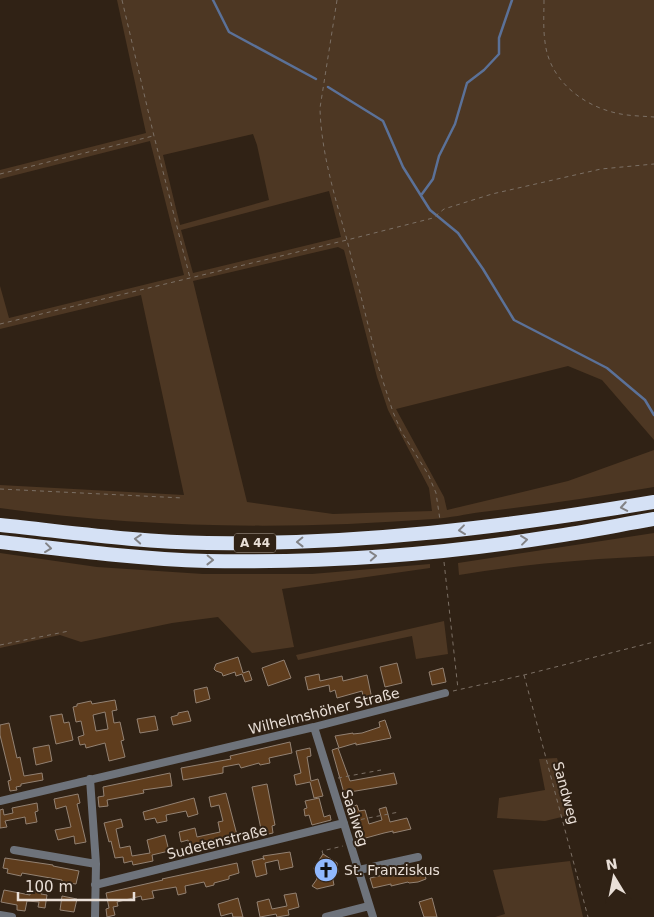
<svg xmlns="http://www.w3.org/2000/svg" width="654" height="917" font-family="'DejaVu Sans',sans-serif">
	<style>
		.green { fill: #4d3723; fill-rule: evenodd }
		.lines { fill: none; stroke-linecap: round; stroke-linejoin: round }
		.stream { stroke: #5b7198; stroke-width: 2.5 }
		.building { fill: #5f3d1d; stroke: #938273; fill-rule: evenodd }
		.path { stroke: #7c7065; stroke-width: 1; stroke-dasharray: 4 4; stroke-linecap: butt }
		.street { stroke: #6e737b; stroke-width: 8 }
		.highway { stroke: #d5e1f5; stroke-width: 14 }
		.oneway { stroke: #828285 }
		.labels { text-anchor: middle; stroke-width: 4; stroke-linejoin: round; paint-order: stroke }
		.shield { fill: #302215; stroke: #b2a69d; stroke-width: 1 }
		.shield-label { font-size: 12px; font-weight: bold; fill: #e9dfd7 }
		.street-label { font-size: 14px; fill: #e9dfd7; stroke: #302215 }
		.poi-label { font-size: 14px; fill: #e9dfd7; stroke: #302215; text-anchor: start }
	</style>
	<rect width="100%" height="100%" fill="#302215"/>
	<path class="green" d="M117 0H654V440L602 380 568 366 396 409 444 497 447 510 568 481 654 450V487C597 497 540 505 482 512 466 514 450 518 433 519 289 530 143 528 0 508V485L184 495 141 295 0 329V286L9 318 184 275 150 141 0 179V170L146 133ZM253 134 257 145 269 200 180 225 163 155ZM329 191 341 237 193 273 181 230ZM338 247 344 250 377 377 388 410 429 488 432 511 333 514 247 502 193 281Z
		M654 533V556C589 559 523 564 459 575L458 563Z
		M0 553 97 567 203 574H312L430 564V568L282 589 294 647 252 653 218 617 172 623 81 642 60 635 0 648Z
		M444 621 448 654 416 659 412 636 298 660 296 655Z
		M557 758 574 814 545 821 497 818 499 798 545 790 539 759Z
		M570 861 583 917H495L505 914 493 870Z"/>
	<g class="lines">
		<path class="stream" d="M213 0 229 32 316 79
			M328 87 383 121 403 167 430 210 458 233 483 269 514 320 607 368 645 400 654 415
			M422 194 433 179 439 156 455 124 467 83 484 70 499 54V38L512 0"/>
	</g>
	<path class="building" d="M238 657 243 673 249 671 252 680 245 682 242 674 236 676 235 672 223 676 222 673 216 671 214 669 216 664Z
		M284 660 291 678 268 686 262 668Z
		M397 663 402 683 385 687 380 667Z
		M443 668 446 682 432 685 429 672Z
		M319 674 320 681 342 676 343 681 367 675 372 699 364 701 362 691 337 698 335 690 330 692 329 685 308 690 305 677Z
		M207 687 210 699 196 703 194 690Z
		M115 700 117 710 112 711 114 723 120 722 124 740 121 741 125 757 109 761 105 743 86 748 85 744 80 745 78 737 84 735 81 721 76 722 73 707 77 706V704L91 701 92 704ZM105 712 108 729 96 731 93 715Z
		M188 711 191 721 173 725 171 717 178 715V713Z
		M62 714 64 723 69 722 73 740 56 744 50 716Z
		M155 716 158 730 140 733 137 719Z
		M385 720 391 738 356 745V743L339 748 335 736 353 733V734L362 733 380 727 379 722Z
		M9 723 17 758 20 757 24 776 42 773 43 780 21 784V786L16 787 17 790 10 791 8 781 11 780 0 735V725Z
		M290 742 292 753 269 758 270 763 260 765 259 763 241 768 239 764 223 767V773L183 780 181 768 231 759 230 756Z
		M49 745 52 761 36 765 33 748Z
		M310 748 311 756 307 757 311 781 318 779 323 796 314 798 310 782 296 785 294 775 301 773 296 751Z
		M338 748 350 781 394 773 397 784 344 793 332 750Z
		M170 773 172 786 143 790 144 793 107 800 108 806 99 807 98 797 104 796 103 787Z
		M267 784 275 825 272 826 273 833 259 836 258 830 261 829 252 787Z
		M226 793 237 835 189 846 188 840 181 842 179 832 195 828 197 837 220 832 218 822 223 821 219 805 211 807 209 797Z
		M78 794 80 803 77 804 86 842 75 844 74 836 58 840 55 830 71 827 66 806 56 809 54 799Z
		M194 798 198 814 188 817 186 811 166 815 167 821 157 823 155 818 145 820 143 812Z
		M319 798 324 817 330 815 331 820 312 825 309 815 305 816 304 809 307 808 305 801Z
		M37 803 38 811 35 812 37 822 26 824 25 817 5 821 7 827 0 828V810L3 809 4 815 13 813 12 808Z
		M357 805 359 811 365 810 369 824 382 820 379 809 386 807 390 822 407 818 411 829 393 833V831L384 833 362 839 357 819 355 820 351 807Z
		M121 819 123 827 116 829 120 848 130 846 132 856 150 853 147 840 165 835 169 851 152 855 153 861 133 865 132 861 124 863 123 857 115 858 111 841 109 842 104 823Z
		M290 852 293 867 280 870 278 860 265 863 267 874 256 877 252 861 264 858V860L263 856Z
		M323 854 337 863 338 872 333 880 334 885 317 889 312 886 317 879 314 868Z
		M5 858 53 865V866L79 871 76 884 62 882V880L22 873 21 876 7 873 8 869 3 868Z
		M237 863 239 873 229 876V879L214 883V885L206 887 204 882 185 886 186 893 178 895 176 887 152 891 154 898 142 900 141 896 117 902 118 906 113 907 115 915 107 917 106 909 109 908 106 893 163 880 162 879Z
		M423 867 426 879 418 882 409 883 408 882 391 886V884L373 888 370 878 388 874V875L405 871 406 873Z
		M4 890 30 895V890L42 892 41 894 47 895 45 908 38 907 39 902 27 901 25 911 17 910V905L1 902Z
		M296 893 299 907 288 910 289 915 277 917 276 914 260 917 257 902 269 899 272 909 287 906 284 895Z
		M62 896 77 899 74 912 60 910Z
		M238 898 243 917H233L232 913 221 916 218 904Z
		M432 898 437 917H424L419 902Z"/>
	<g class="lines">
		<path class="path" d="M122 0 154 136 190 278
			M337 0 320 108C321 152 335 197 347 240L433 218 444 209 492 194 601 169 654 164
			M544 0C544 14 543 28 545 42 549 79 581 105 616 113 628 116 642 116 654 117
			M0 174 153 136
			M0 324 347 240 379 369 393 412 401 431 428 474 436 493 440 520
			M0 489 183 498
			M444 562 458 689
			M0 645 69 631
			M524 675 588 917
			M453 691 524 675 654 642
			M338 778 381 770
			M353 821 399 812
			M323 854 322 851 343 846"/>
		<path class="street" d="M314 727 373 917
			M90 779 96 864 95 917
			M0 801 314 727 445 693
			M14 850 96 864
			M359 870 418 857
			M95 885 344 823
			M0 915 12 917
			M326 917 369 906"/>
		<path class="highway" d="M0 525C69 532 138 542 207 543 357 545 506 527 654 502
			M0 542C69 550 138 559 207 561 321 563 437 555 550 537 585 532 619 525 654 519"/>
	</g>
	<defs><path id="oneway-chevron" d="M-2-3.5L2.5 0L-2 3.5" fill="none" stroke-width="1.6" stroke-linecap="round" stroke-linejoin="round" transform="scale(1.25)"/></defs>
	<g class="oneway">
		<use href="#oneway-chevron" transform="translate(624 507) rotate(170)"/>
		<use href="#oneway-chevron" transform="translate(462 530) rotate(173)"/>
		<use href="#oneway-chevron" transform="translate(138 539) rotate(-176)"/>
		<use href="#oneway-chevron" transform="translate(524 540) rotate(-7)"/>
		<use href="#oneway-chevron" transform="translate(300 542) rotate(179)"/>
		<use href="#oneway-chevron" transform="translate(48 548) rotate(7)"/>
		<use href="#oneway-chevron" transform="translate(373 556) rotate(-4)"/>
		<use href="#oneway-chevron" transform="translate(210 560) rotate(1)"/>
	</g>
	<defs>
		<g id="church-disc" transform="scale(1.25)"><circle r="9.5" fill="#90b8fd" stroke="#302215"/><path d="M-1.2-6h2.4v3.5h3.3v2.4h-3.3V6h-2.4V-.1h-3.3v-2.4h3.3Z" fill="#111"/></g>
	</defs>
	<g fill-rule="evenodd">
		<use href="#church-disc" x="326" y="870"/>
	</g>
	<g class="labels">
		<rect class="shield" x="234" y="533.5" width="42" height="19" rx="4"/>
		<g class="shield-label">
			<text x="255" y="547">A 44</text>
		</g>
		<g class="street-label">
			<text transform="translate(324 711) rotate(-14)" y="5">Wilhelmshöher Straße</text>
			<text transform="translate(566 793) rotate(75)" y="5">Sandweg</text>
			<text transform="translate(355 818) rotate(72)" y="5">Saalweg</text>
			<text transform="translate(217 842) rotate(-14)" y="5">Sudetenstraße</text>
		</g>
		<g class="poi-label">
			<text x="344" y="875">St. Franziskus</text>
		</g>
	</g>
	<g transform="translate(614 877) rotate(350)" stroke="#302215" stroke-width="4" paint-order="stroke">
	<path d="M0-4L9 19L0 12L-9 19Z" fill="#e9dfd7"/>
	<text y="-8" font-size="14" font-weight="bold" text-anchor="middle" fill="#e9dfd7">N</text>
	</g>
	<path d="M18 892v8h116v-8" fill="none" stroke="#e9dfd7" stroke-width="2.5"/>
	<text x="25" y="892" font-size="15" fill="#e9dfd7" stroke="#302215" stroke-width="4" paint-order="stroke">100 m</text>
</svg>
